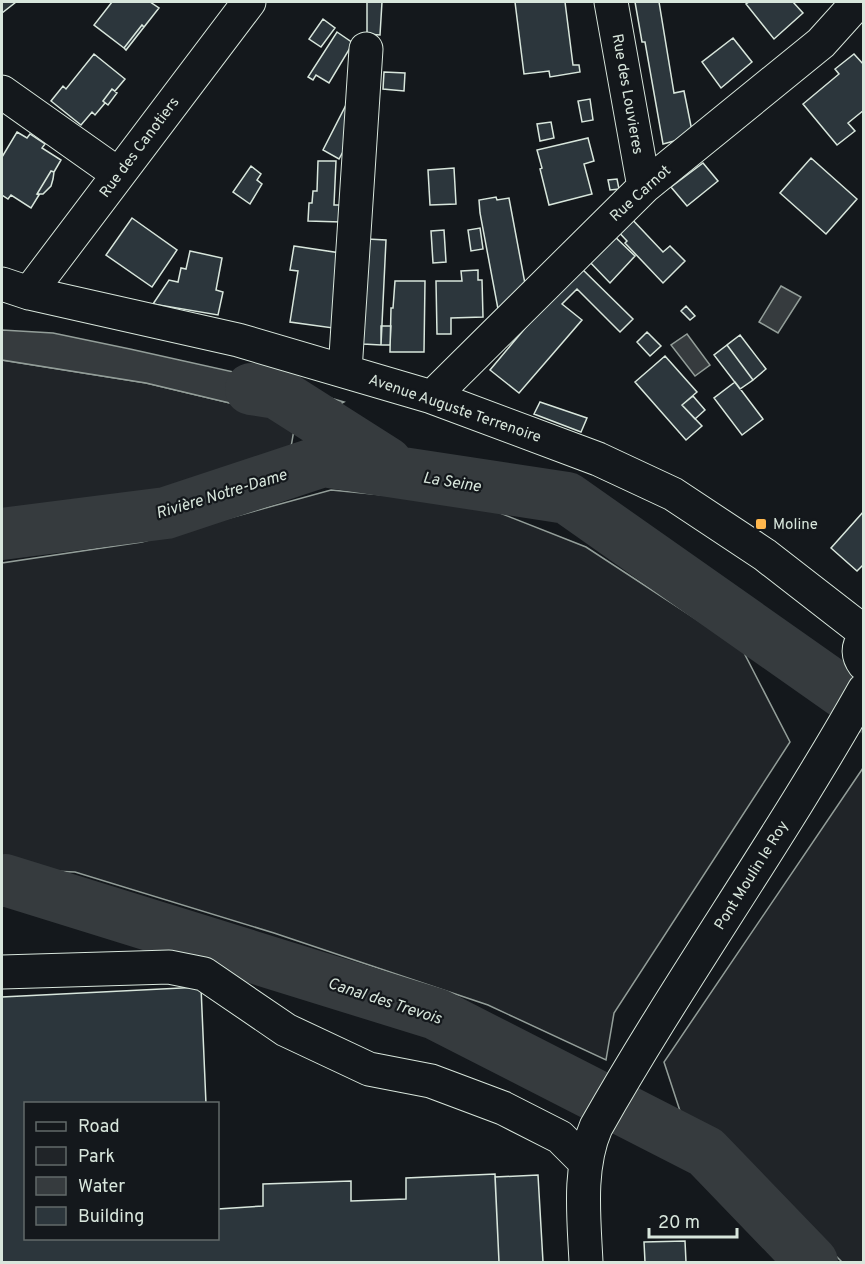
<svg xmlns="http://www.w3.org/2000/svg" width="865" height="1264" font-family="Overpass,sans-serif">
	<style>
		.green { fill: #202428; stroke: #939e99; stroke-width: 1.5 }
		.water { fill: #363b3e; stroke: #939e99; stroke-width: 1.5 }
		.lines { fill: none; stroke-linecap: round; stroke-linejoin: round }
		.river { stroke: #363b3e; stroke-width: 52 }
		.building { fill: #2c363c; stroke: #d8e6dc; stroke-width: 1.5 }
		.minor-casing { stroke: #d8e6dc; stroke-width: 35 }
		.minor { stroke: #14181c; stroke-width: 33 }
		.poi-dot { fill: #ffb74d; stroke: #14181c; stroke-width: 2 }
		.labels { text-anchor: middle; stroke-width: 4.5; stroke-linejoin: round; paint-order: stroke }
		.street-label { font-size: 15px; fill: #d8e6dc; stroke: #14181c }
		.poi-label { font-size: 15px; fill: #d8e6dc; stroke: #14181c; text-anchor: start }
		.water-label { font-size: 16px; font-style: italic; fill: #d8e6dc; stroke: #14181c }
	</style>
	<rect width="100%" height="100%" fill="#14181c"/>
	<path class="green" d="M2 360 146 383 284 416 294 430 291 447 248 469 156 493 2 511Z
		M331 490 477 504 586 547 742 649 790 742 614 1013 606 1060 488 1005 274 933 75 872 2 869V563L142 542Z
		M863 768 864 1262H842L788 1208 682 1117 664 1062Z"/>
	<path class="water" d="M781 286 801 297 778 333 759 322Z
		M2 330 53 333 130 349 270 380 344 402 294 430 284 416 146 383 2 360Z
		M687 334 710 365 695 376 671 345Z"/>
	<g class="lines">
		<path class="river" d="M251 389 277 393 387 463
			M2 534 166 513 323 461 567 498 864 707
			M2 881 5 880 436 1014 706 1152 812 1262"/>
	</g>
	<path class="building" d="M2 2H16L2 13Z
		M112 2H150L159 8 144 27 142 25 124 48 94 25Z
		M367 2H382L380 35 367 34Z
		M515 2H565L573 65H579L580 72 550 77 549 71 524 74Z
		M635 2H659L674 93 684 91 693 136 663 144 645 42H642Z
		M749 2H793L803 13 774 39 746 4Z
		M323 19 335 28 321 47 309 39Z
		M142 25 144 27 126 50 124 48Z
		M337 32 353 43 329 83 316 75 313 80 308 77Z
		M733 38 752 62 721 88 702 62Z
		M94 54 125 79 115 91 112 89 103 101 105 103 95 115 92 112 81 125 51 101 63 86 66 89Z
		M854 54 864 65V110L848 123 855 131 837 145 803 104 839 74 835 69Z
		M384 72 405 73 404 91 383 89Z
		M112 89 117 93 108 105 103 101Z
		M590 99 593 120 582 122 578 101Z
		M346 105 351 137 339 159 323 150Z
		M551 122 554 138 540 141 537 124Z
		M17 132 27 138 30 134 45 144 42 148 61 160 54 172 51 171 37 194 39 195 31 208 11 195 8 199 2 195V157Z
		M588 138 594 161 584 164 592 194 549 205 540 169 542 168 537 150Z
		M811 158 857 199 826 234 780 193Z
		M318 161H336L334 205H342L341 222 308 221 309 203H312L313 191H317Z
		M703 163 718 181 687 206 671 187Z
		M251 166 261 174 257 180 262 184 250 204 233 192Z
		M454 168 456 204 430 205 428 170Z
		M51 171 54 172 53 179 51 186 43 194H37Z
		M617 179 619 189 610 190 608 180Z
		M496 197 497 200 509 198 526 289 498 309 480 213 479 200Z
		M628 215 663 252 670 246 685 261 663 283 625 243 627 241 614 227Z
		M132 218 177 250 152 287 106 255Z
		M480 228 483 249 471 251 468 230Z
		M444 230 446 262 433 263 431 231Z
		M610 232 635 256 610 283 585 257Z
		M367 239 386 240 381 345 363 344Z
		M294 246 347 254 333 328 290 322 298 271 290 270Z
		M190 251 222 258 216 290 223 292 218 315 153 304 169 280 178 282 181 268 186 269Z
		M578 265 633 319 620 332 577 289 562 304 582 320 519 393 490 370Z
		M478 270V280H482L483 317 451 318V334H437L436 281H462L461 271Z
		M395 281H425L424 352H390L391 308H393Z
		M686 306 695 316 690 320 681 311Z
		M381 326H391L390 345H381Z
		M647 332 661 346 650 356 637 342Z
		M740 335 766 369 753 380 727 345Z
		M727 345 753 380 740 389 714 355Z
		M665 356 697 392 682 405 702 426 686 440 635 382Z
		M735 382 763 419 742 435 714 398Z
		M693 396 705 410 695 419 682 405Z
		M540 402 587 418 581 432 534 414Z
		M864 511V564L857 571 831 548Z
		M201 987 206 1104H26V1238H218V1209L263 1206V1184L351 1181V1201L406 1199V1178L495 1174 499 1262H2V997Z
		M538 1175 543 1262H499L495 1177Z
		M685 1241 686 1262H645L644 1242Z"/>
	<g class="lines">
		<g class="minor-casing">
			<path id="minor" d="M611 2 644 187
				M2 92 118 174
				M2 284 29 293 238 340 432 397 598 459 673 494 765 555 864 632
				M29 293 249 2
				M345 371 366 49
				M432 397 644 187 821 43 858 2
				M864 639C857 647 858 656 864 664
				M2 972 169 967 204 974 286 1030 369 1069 431 1081 503 1108 560 1137 586 1163
				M586 1262C584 1219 578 1168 596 1127 680 979 780 839 864 690"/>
		</g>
		<use href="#minor" class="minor"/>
	</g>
	<rect class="poi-dot" x="755" y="518" width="12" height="12" rx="3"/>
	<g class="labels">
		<g class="street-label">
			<text transform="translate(628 94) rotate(80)" y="5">Rue des Louvieres</text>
			<text transform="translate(139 147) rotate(-53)" y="5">Rue des Canotiers</text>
			<text transform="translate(640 193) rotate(-42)" y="5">Rue Carnot</text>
			<text transform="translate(455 408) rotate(19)" y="5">Avenue Auguste Terrenoire</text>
			<text transform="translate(751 875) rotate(-58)" y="5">Pont Moulin le Roy</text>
		</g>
		<g class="poi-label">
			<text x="773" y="529">Moline</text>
		</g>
		<g class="water-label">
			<text transform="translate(452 481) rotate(9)" y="6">La Seine</text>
			<text transform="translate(221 493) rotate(-17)" y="6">Rivière Notre-Dame</text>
			<text transform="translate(385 1000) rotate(18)" y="6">Canal des Trevois</text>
		</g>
	</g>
	<rect width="865" height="1264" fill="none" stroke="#d8e6dc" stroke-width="6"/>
	<rect x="24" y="1102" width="195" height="138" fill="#14181c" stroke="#626a69" stroke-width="1.5"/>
	<rect x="36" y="1122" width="30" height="9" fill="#14181c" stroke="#626a69" stroke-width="1.5"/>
	<text x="78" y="1132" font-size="18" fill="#d8e6dc">Road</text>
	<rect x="36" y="1147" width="30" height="18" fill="#202428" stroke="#626a69" stroke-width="1.5"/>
	<text x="78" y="1162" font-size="18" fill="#d8e6dc">Park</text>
	<rect x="36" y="1177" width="30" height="18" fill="#363b3e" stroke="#626a69" stroke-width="1.5"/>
	<text x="78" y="1192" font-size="18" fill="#d8e6dc">Water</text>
	<rect x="36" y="1207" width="30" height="18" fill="#2c363c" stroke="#626a69" stroke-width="1.5"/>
	<text x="78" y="1222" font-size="18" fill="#d8e6dc">Building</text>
	<path d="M649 1228v9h88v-9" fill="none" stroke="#d8e6dc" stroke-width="3"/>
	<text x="658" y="1228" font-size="18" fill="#d8e6dc" stroke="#14181c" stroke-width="4.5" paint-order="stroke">20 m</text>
</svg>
